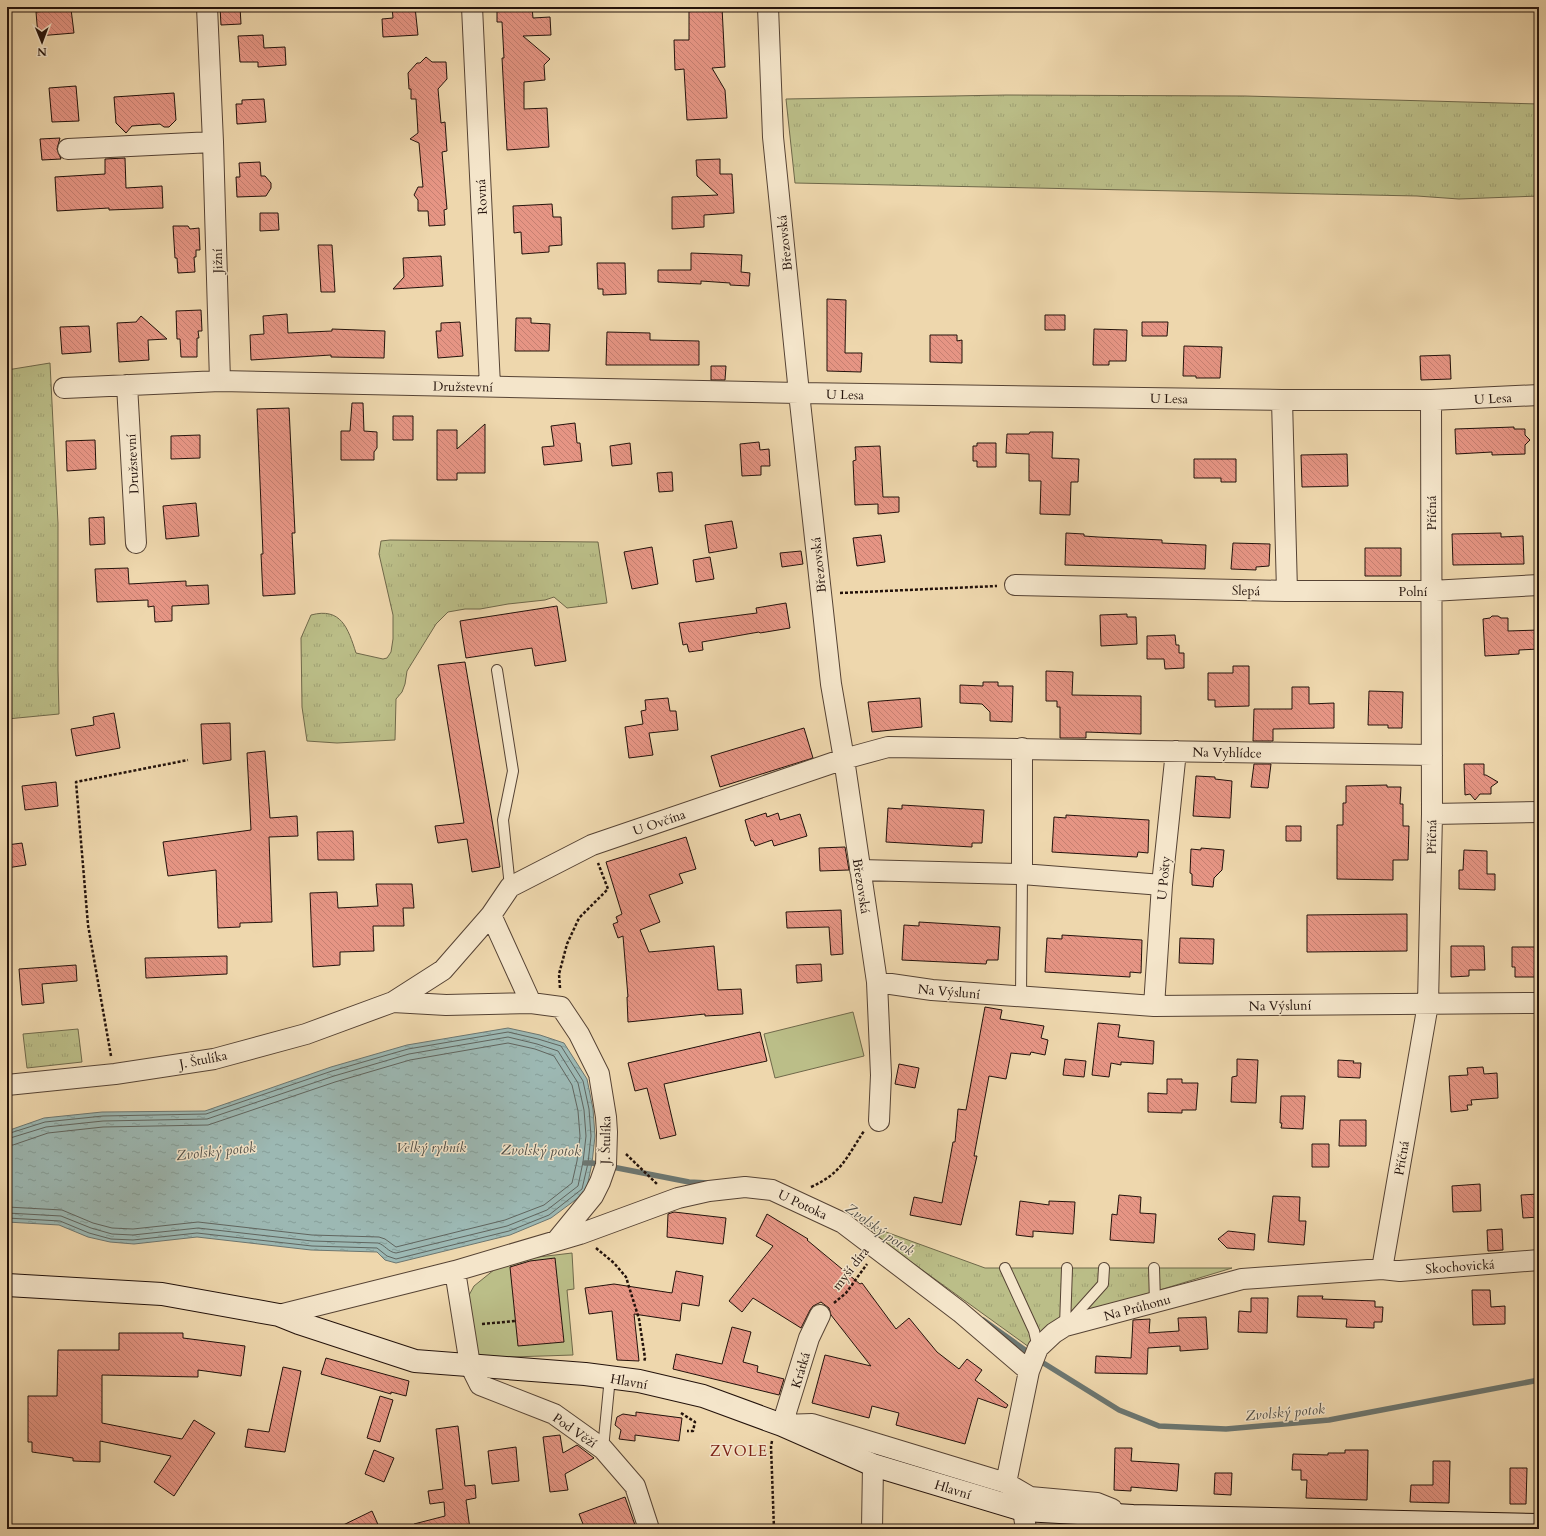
<svg xmlns="http://www.w3.org/2000/svg" width="1546" height="1536" font-family="Cardo,serif">
	<style>
		.grass { fill: url(#grass-tufts); stroke: #6f684a }
		.garden { fill: #bbbe88; stroke: #6f684a }
		.water { fill: url(#water-ripples); stroke: #6c7670 }
		.lines { fill: none; stroke-linecap: round; stroke-linejoin: round }
		.shore { stroke: #60655f; stroke-width: 1 }
		.stream { stroke: #6c7670; stroke-width: 5.5 }
		.building { fill: url(#building-back-hatch); stroke: #23120b }
		.lane-casing { stroke: #564334; stroke-width: 12 }
		.street-casing { stroke: #564334; stroke-width: 22 }
		.secondary-casing { stroke: #23120b; stroke-width: 24 }
		.path { stroke: #23120b; stroke-width: 2.5; stroke-dasharray: 3 2; stroke-linecap: butt }
		.lane { stroke: #f4e5ca; stroke-width: 10 }
		.street { stroke: #f4e5ca; stroke-width: 20 }
		.secondary { stroke: #f4e5ca; stroke-width: 22 }
		.labels { text-anchor: middle; stroke-width: 3; stroke-linejoin: round; paint-order: stroke }
		.street-label { font-size: 13px; fill: #23120b; stroke: #f4e5ca }
		.water-label { font-size: 14px; font-style: italic; fill: #4d4c46; stroke: #f4e5ca }
		.quarter-label { font-size: 15px; letter-spacing: 1px; fill: #7a1f14; stroke: #f4e5ca }
	</style>
	<defs>
		<pattern id="grass-tufts" width="24" height="20" patternUnits="userSpaceOnUse"><rect width="24" height="20" fill="#bbbe88"/><path d="M3 7l-1-3M5 7V3M7 7l1-3M15 17l-1-3M17 17v-4M19 17l1-3" fill="none" stroke="#a0a274"/></pattern>
		<pattern id="water-ripples" width="26" height="14" patternUnits="userSpaceOnUse"><rect width="26" height="14" fill="#9cb8b3"/><path d="M2 4q2-2 4 0t4 0M15 11q2-2 4 0t4 0" fill="none" stroke="#869d99"/></pattern>
		<pattern id="building-back-hatch" width="6" height="6" patternUnits="userSpaceOnUse"><rect width="6" height="6" fill="#e69584"/><path d="M-1 5l2 2M0 0l6 6M5-1l2 2" fill="none" stroke="#c57f71"/></pattern>
	</defs>
	<rect width="100%" height="100%" fill="#eed7ad"/>
	<filter id="stains"><feTurbulence type="fractalNoise" baseFrequency=".005" numOctaves="4"/><feColorMatrix values="0 0 0 0 .2 0 0 0 0 .09 0 0 0 0 .02 0 0 0 .5 -.17"/></filter>
	<radialGradient id="worn" r=".72"><stop offset=".6" stop-color="#630" stop-opacity="0"/><stop offset="1" stop-color="#630" stop-opacity=".3"/></radialGradient>
	<path class="grass" d="M1006 95 1245 96 1539 104V196L1459 199 1417 196 795 183 786 99Z
		M50 363 58 523V670L59 714 7 719V370Z
		M390 540 598 542 607 603 567 608 554 597 545 600 508 604 480 609H465L448 612 436 624 407 671 405 684 402 692 396 699 395 740 337 743 307 741 302 707 301 638 311 615C341 607 348 628 356 653L383 659 387 658 391 652 393 639V615L379 554 381 541Z
		M78 1029 82 1062 27 1068 23 1034Z
		M853 1220 985 1268H1232L1061 1320 1029 1347Z"/>
	<path class="garden" d="M853 1012 864 1056 775 1078 764 1034Z
		M572 1253 574 1289 567 1290 573 1355 481 1358 473 1352 468 1297 474 1286 505 1261Z"/>
	<path class="water" d="M508 1028 540 1035 564 1043 587 1079 593 1109 595 1136 592 1163 586 1192 551 1218 510 1235 396 1263 385 1260 377 1252 311 1250 197 1237 134 1244 110 1242 88 1237 59 1225 7 1222V1131L44 1118 102 1112 205 1111 331 1067 407 1045Z"/>
	<g class="lines">
		<path class="shore" d="M7 1134 45 1122 103 1116 206 1114 332 1071 408 1049 508 1032 538 1039 561 1046 583 1081 589 1109 591 1136 588 1163 582 1189 549 1215 509 1231 396 1259 387 1256 377 1248 312 1246 197 1233 133 1240 111 1239 89 1233 60 1221 7 1218
			M7 1139 46 1127 103 1121 207 1119 334 1076 409 1054 508 1037 537 1044 558 1051 578 1083 584 1110 586 1136 583 1162 578 1186 547 1210 507 1226 396 1253C388 1252 385 1245 378 1243L312 1241 198 1228 133 1235 112 1234 91 1228 61 1216 7 1213
			M7 1145H13L48 1133 103 1127 208 1125 335 1082 410 1060 508 1043 535 1049 554 1056 572 1085 578 1111 580 1136 577 1161 572 1183 544 1205 505 1220 396 1247 385 1239 379 1237 312 1235 198 1222 133 1229 112 1228 93 1223 62 1210 7 1207"/>
		<path class="stream" d="M585 1163H592L689 1182 709 1183
			M983 1320 1025 1350
			M1045 1364 1119 1410 1159 1426 1226 1429 1329 1420 1539 1380"/>
	</g>
	<path class="building" d="M220 7H240L241 24 221 25Z
		M392 7H415L418 35 383 37 382 19 393 18Z
		M497 7H532L533 18 550 17 551 35 523 36 550 59 544 65 545 80 524 82V109L547 108 549 147 507 150 502 58H504L502 22H497Z
		M689 7H722L725 67 712 68 725 90 727 118 687 120 684 69 675 70 674 40H689Z
		M71 9 74 33 38 36 36 12Z
		M263 35 264 48 285 47 286 65 258 67V62H240L238 36Z
		M426 57 432 62H446L447 79 438 89 441 123 445 122 447 151 442 152 447 209 444 210 445 225 429 226 428 211H418V200L414 195 418 187H423L419 143 410 139 418 133 416 99H411V89H409L408 73 417 63H420Z
		M76 86 79 121 52 122 49 88Z
		M174 93 176 120 169 127H164L160 124 132 126 126 133 116 123 114 97Z
		M264 99 266 122 237 124 236 104H242V100Z
		M60 138 57 149 61 159 42 160 40 139Z
		M125 158 126 188 162 186 163 208 109 210V208L57 211 55 177 105 174V159Z
		M720 159V174H732L734 213 704 215V227L672 229V197L718 195 697 176 696 160Z
		M260 162 261 176H265L271 183V188L266 196 237 197 236 177H240L239 163Z
		M552 204 553 217H561L562 245 549 246V252L522 254 521 232 514 233 513 206Z
		M260 213H278L279 230 260 231Z
		M173 226H188L190 229 199 228 200 250H196V257H194L195 272 178 273 177 258H175Z
		M318 245H332L335 292H321Z
		M691 253 742 255 741 272 750 273 749 286 730 285V283L701 281V284L658 282V270H691Z
		M441 256 443 286 393 289 404 277 403 258Z
		M597 263H625L626 294 603 295V289H598Z
		M827 299 846 300 845 353H862L861 372 827 371Z
		M201 310 202 331H198L199 338H197V357H181L180 339H177L176 311Z
		M287 314 288 333 332 331V329L385 331 384 358 331 357V355L251 360 250 335 264 334 263 316Z
		M1045 315H1065V330H1045Z
		M141 316 167 339 148 340 149 360 119 362 117 323 136 322Z
		M516 318H531V323L550 324 549 351H515Z
		M460 322 463 356 438 358 436 331H441V323Z
		M1142 322H1168L1167 336H1142Z
		M89 326 91 352 62 354 60 327Z
		M1094 329 1127 330 1126 361H1109V365H1093Z
		M607 332 650 333V340L699 341V365H606Z
		M930 335H957V341L962 340V363L930 362Z
		M1184 346 1222 347 1220 378H1196V376H1183Z
		M1450 355 1451 379 1421 380 1420 356Z
		M711 366H726L725 380H711Z
		M352 403H363L364 431 377 432V448L374 452V460H341V431H350Z
		M289 408 295 533H292L295 594 263 596 261 554H263L257 409Z
		M393 416H413V440H393Z
		M575 423 577 443H580L582 461 544 465 542 447 554 446 551 426Z
		M485 424V473H457V480H437V430H457V449Z
		M1514 427V429H1525V435L1530 440 1525 445V454L1492 455V452L1456 454 1455 429Z
		M1030 432H1053L1052 458 1079 459 1078 482H1071L1070 515 1040 514 1041 481H1029V454L1006 453 1007 434H1029Z
		M200 435V458L171 459V436Z
		M95 440 96 469 67 471 66 441Z
		M759 442 760 450 769 449 770 466H761V475L742 476 740 444Z
		M630 443 632 464 612 466 610 446Z
		M977 443H996V467H977V461H973V446H977Z
		M880 446 883 497H899V512L878 514V504L855 505 853 461 856 460 855 447Z
		M1347 454 1348 486 1302 487 1301 455Z
		M1194 459H1236V482H1221V478H1194Z
		M672 472 673 491 659 492 657 473Z
		M196 503 199 536 166 539 163 506Z
		M104 517 105 544 90 545 89 518Z
		M732 521 737 548 709 553 705 525Z
		M1066 533 1084 534V536L1098 537 1162 540V543L1206 545 1205 569 1065 565Z
		M1501 533V537L1523 536 1524 564 1453 565 1452 534Z
		M881 535 885 562 857 566 853 538Z
		M1233 543 1270 544 1269 566 1256 567V570L1231 569Z
		M652 547 658 584 632 589 624 552Z
		M1365 548H1401V576H1365Z
		M801 551 803 564 782 567 780 553Z
		M710 557 714 579 696 582 693 560Z
		M128 568 129 584 186 581V586L208 585 209 604 172 606V621L155 622 154 606 148 607V600L97 602 95 569Z
		M786 603 790 628 760 633 759 632 702 642 703 650 689 652 687 644 683 645 679 623 757 613 756 608Z
		M557 606 566 661 535 666 532 648 466 658 460 621Z
		M1127 614V617H1136L1137 644 1101 646 1100 615Z
		M1492 616H1498L1501 618H1508V631L1539 630V649L1519 650V654L1485 656 1483 619 1490 618Z
		M1175 635 1176 645H1179V653H1184V668L1165 669 1164 659H1147V636Z
		M465 662 500 867 472 872 467 839 438 843 435 826 464 823 438 665Z
		M1233 666H1249V706L1215 707V700H1208V673H1233Z
		M1046 671 1073 672 1072 695 1141 696V734L1086 732V738H1060V707H1057V701H1046Z
		M983 682H998V686H1013L1012 722 990 721V712L982 704 960 703V685L983 686Z
		M1292 687H1309V704L1334 703V728L1273 729V741H1253L1254 709H1292Z
		M1369 691 1403 692 1402 728H1388V725H1368Z
		M668 698 670 711H676L678 730 649 733 653 755 629 758 625 727 643 724 641 711 646 710 645 700Z
		M920 698 922 727 872 732 868 702Z
		M114 713 120 748 76 756 71 729 94 725 93 717Z
		M230 723 231 760 203 764 201 724Z
		M804 728 813 758 720 787 711 756Z
		M265 751 270 818 297 816 298 836 269 837 272 922 240 923V927L218 928 216 870 168 876 163 842 251 830 247 753Z
		M1254 764H1271L1268 788 1251 787Z
		M1464 764H1484V775H1486L1498 782 1491 787V794H1480L1475 800 1470 794 1465 795Z
		M1196 776 1215 777V779L1232 781 1230 818 1193 816Z
		M56 782 58 806 25 810 22 786Z
		M1387 785V787H1401L1400 804H1403V826H1409L1408 860H1393V880L1337 879V825H1343V803H1346V786Z
		M902 805 984 810 982 843H972V847L886 842 888 808 902 809Z
		M766 813 767 817 778 813 780 820 800 814 807 836 774 846 772 840 755 846 753 841H751L745 820Z
		M1066 815 1149 820 1148 853 1138 852 1137 857 1052 852 1054 817 1066 818Z
		M1286 826H1301V841H1286Z
		M353 831 354 860H318L317 832Z
		M686 837 696 869 679 874 683 883 649 895 660 922 640 930 649 952 714 946 718 990 741 989 743 1014 705 1016V1014L628 1022 627 997H628L623 936 618 938 613 924 618 922 616 917 622 914 606 862Z
		M22 843 26 865 7 868V845Z
		M845 847 849 870 820 871 819 848Z
		M1201 848 1224 850 1222 870 1214 878 1213 887 1192 885V874L1190 873 1191 849 1201 850Z
		M1464 850 1487 851V874H1495V890L1459 889V870H1463Z
		M376 884H412L414 908H403L404 926H373L374 951 340 952V965L313 967 310 893 337 892 338 908 378 906Z
		M841 910 843 954 831 955 829 927 787 928 786 912Z
		M1407 914V951L1307 952V915Z
		M919 922 1000 927 998 960H987L986 964 902 960 904 925 919 926Z
		M1062 935 1142 940 1141 973 1130 972V977L1045 972 1047 938 1062 939Z
		M1180 938 1214 939 1213 964 1179 963Z
		M1451 946H1484L1485 970H1469V976L1451 977Z
		M1512 947H1539V977H1515V967H1512Z
		M227 956V974L146 978 145 958Z
		M821 964 822 981 797 983 796 965Z
		M76 965 77 981 42 984 44 1003 22 1005 19 969Z
		M985 1007 1002 1010 1000 1019 1044 1026 1041 1038 1048 1040 1045 1055 1031 1052 1030 1055 1011 1053 1006 1079 989 1076 974 1156H977L961 1225 910 1215 914 1197 942 1203 953 1142H955L958 1109 966 1110Z
		M1098 1023 1120 1025 1118 1037 1154 1041 1153 1064 1121 1062V1065L1111 1063 1109 1077 1092 1075Z
		M760 1032 767 1061 664 1084 676 1135 660 1139 647 1088 635 1091 628 1063Z
		M1065 1059 1086 1061 1084 1077 1063 1075Z
		M1237 1059 1258 1060 1256 1103 1231 1102 1232 1077 1237 1076Z
		M1338 1060 1354 1061 1353 1063H1361L1360 1078 1338 1077Z
		M899 1064 919 1068 915 1088 895 1084Z
		M1483 1067 1484 1074 1497 1073 1498 1098 1471 1100 1472 1105H1467L1468 1110 1451 1112 1449 1076 1468 1075 1467 1068Z
		M1167 1079H1182V1083H1198L1196 1110H1182V1113L1148 1112V1093L1167 1094Z
		M1281 1096H1305L1303 1129 1281 1128 1282 1123H1280Z
		M1340 1120H1366V1146H1339Z
		M1312 1144H1329V1167H1312Z
		M1480 1184 1481 1211 1453 1212 1452 1186Z
		M1539 1194V1217L1523 1218 1521 1195Z
		M1119 1195 1141 1197 1140 1213 1156 1214 1154 1243 1110 1240 1112 1214 1117 1215Z
		M1273 1196 1300 1197 1299 1221H1306L1304 1245 1268 1242Z
		M1020 1201 1049 1205V1201L1075 1202 1073 1234 1033 1231V1237L1016 1235Z
		M674 1212 726 1218 723 1244 667 1237 668 1214Z
		M767 1214 808 1239 807 1240 860 1284 862 1283 896 1329 909 1318 937 1352 959 1369 967 1359 982 1370 975 1380 1008 1405 1006 1408 978 1398 965 1444 896 1425 899 1413 872 1406 869 1418 812 1403 825 1355 871 1366 831 1315 829 1308 821 1302 813 1306 810 1310 801 1328 753 1298 742 1312 729 1301 773 1246 756 1236Z
		M1502 1229 1503 1250 1488 1251 1487 1230Z
		M1228 1231 1255 1234 1254 1250 1227 1248 1218 1239Z
		M555 1258 564 1342 518 1346 510 1267 530 1261Z
		M676 1271 703 1276 699 1306 682 1303 680 1321 634 1314 639 1361 617 1360 612 1311 589 1314 585 1288 614 1284 672 1293Z
		M1472 1290H1490L1491 1307 1505 1306V1324L1473 1325Z
		M1298 1296H1323L1322 1299 1375 1301V1307H1383L1382 1322H1374V1328L1346 1327 1347 1319 1297 1317Z
		M1251 1298H1268L1267 1333 1238 1332 1239 1311 1251 1312Z
		M1206 1317 1208 1349 1180 1351V1346L1148 1348 1147 1374 1095 1373 1096 1356 1131 1358 1133 1320 1150 1319 1149 1333 1179 1331 1178 1318Z
		M732 1327 751 1332 743 1362 758 1366 757 1372 784 1379 779 1395 673 1369 676 1354 722 1364Z
		M119 1333H183V1338L245 1346 241 1376 198 1370V1377L102 1375V1423L182 1439 194 1420 215 1433 174 1496 154 1482 171 1456 100 1441V1462L73 1461V1458L32 1452V1442H28V1396H57L58 1350H119Z
		M326 1358 409 1381 406 1396 391 1392V1394L321 1374Z
		M283 1367 301 1371 285 1452 245 1447 248 1429 269 1432Z
		M380 1396 393 1400 380 1442 367 1438Z
		M636 1412 682 1418 679 1441 635 1435V1441L619 1439 621 1430 615 1425 617 1417 623 1414 636 1416Z
		M458 1426 465 1486 475 1485 476 1498 466 1500 470 1529H415L414 1524 445 1516 444 1502 430 1504 428 1491 443 1489 436 1429Z
		M560 1435 563 1453 577 1445 594 1458 565 1474 568 1490 550 1492 543 1437Z
		M516 1447 519 1481 492 1484 488 1451Z
		M1115 1448H1132L1131 1461 1179 1464 1177 1491 1131 1487V1491L1114 1490Z
		M374 1450 394 1458 384 1482 365 1474Z
		M1345 1450H1368L1367 1500 1306 1498 1307 1480H1301V1470H1292L1293 1454 1328 1455V1453H1345Z
		M1433 1461H1450L1449 1503 1410 1502 1411 1485H1433Z
		M1510 1468H1527L1526 1504H1510Z
		M1215 1473H1232L1231 1495 1214 1494Z
		M625 1497 635 1525 625 1529H585L579 1514Z
		M372 1511 380 1529H335Z"/>
	<g class="lines">
		<g class="lane-casing">
			<path id="lane" d="M497 670 513 771 503 820 510 887
				M1021 997 1022 874
				M1005 1268 1034 1331 1038 1348
				M1154 1268 1155 1302
				M1069 1322 1103 1284 1104 1268
				M1065 1326 1067 1268
				M603 1449 610 1377"/>
		</g>
		<g class="street-casing">
			<path id="street" d="M207 7 213 142 220 381
				M472 7 490 386
				M768 7 773 137 799 393 831 684 844 759 877 982 881 1075 879 1121
				M68 149 213 142
				M127 385 136 543
				M64 388 220 381 799 393 1282 400H1431L1539 395
				M1282 400 1287 591
				M1015 585 1287 591H1431L1539 585
				M1022 748V874
				M1432 814 1539 812
				M860 870 1022 874 1162 885
				M491 915 531 1003
				M877 982 932 990 1154 1006 1539 1003
				M393 1002 446 1005 531 1003 561 1007 579 1034 599 1074 606 1117 607 1132 606 1165 600 1182 593 1196 557 1240
				M1154 1006 1162 885 1176 751
				M7 1085 115 1074 214 1059 306 1034 393 1002 443 970 491 915 510 887 592 845 844 759 888 747 1432 755
				M1382 1269 1428 1004 1432 814 1431 400
				M455 1271 470 1365 480 1385 554 1414 603 1449 635 1486 649 1529
				M279 1315 455 1271 580 1234 678 1198 709 1191 745 1187 772 1190 843 1223 960 1312 1029 1371
				M820 1315 809 1338 782 1425 812 1424 1006 1483 1030 1497 1097 1503 1112 1509
				M1006 1483 1029 1371 1038 1348 1054 1333 1065 1326 1242 1279 1382 1269 1400 1271 1539 1260
				M1023 1510 1026 1529
				M872 1529 873 1465"/>
		</g>
		<g class="secondary-casing">
			<path id="secondary" d="M7 1285 162 1294 279 1315 299 1323 415 1361 585 1374 639 1381 703 1396 782 1425 873 1465 1023 1510 1133 1516 1539 1525"/>
		</g>
		<path class="path" d="M840 593 997 586
			M560 988 559 974 567 944 579 918 608 889 598 863
			M111 1056 88 925 76 782 188 760
			M626 1154 658 1185
			M811 1187C842 1173 846 1158 864 1131
			M596 1248 614 1263 626 1277 639 1319 645 1358 644 1362
			M834 1303 846 1293 867 1264
			M482 1324 516 1321
			M681 1413 695 1422 693 1431H687
			M772 1441 771 1446 774 1529"/>
		<use href="#lane" class="lane"/>
		<use href="#street" class="street"/>
		<use href="#secondary" class="secondary"/>
	</g>
	<g class="labels">
		<g class="street-label">
			<text transform="translate(481 197) rotate(-93)" y="5">Rovná</text>
			<text transform="translate(784 243) rotate(-96)" y="5">Březovská</text>
			<text transform="translate(217 261) rotate(-91)" y="5">Jižní</text>
			<text transform="translate(463 386) rotate(1)" y="5">Družstevní</text>
			<text transform="translate(845 394) rotate(1)" y="5">U Lesa</text>
			<text transform="translate(1169 398) rotate(1)" y="5">U Lesa</text>
			<text transform="translate(1493 398) rotate(-3)" y="5">U Lesa</text>
			<text transform="translate(132 464) rotate(-93)" y="5">Družstevní</text>
			<text transform="translate(1431 513) rotate(-90)" y="5">Příčná</text>
			<text transform="translate(818 565) rotate(-96)" y="5">Březovská</text>
			<text transform="translate(1246 590) rotate(1)" y="5">Slepá</text>
			<text x="1413" y="596">Polní</text>
			<text transform="translate(1227 752) rotate(1)" y="5">Na Vyhlídce</text>
			<text transform="translate(659 822) rotate(-19)" y="5">U Ovčína</text>
			<text transform="translate(1431 837) rotate(-89)" y="5">Příčná</text>
			<text transform="translate(1163 878) rotate(-85)" y="5">U Pošty</text>
			<text transform="translate(862 886) rotate(81)" y="5">Březovská</text>
			<text transform="translate(949 991) rotate(5)" y="5">Na Výsluní</text>
			<text transform="translate(1280 1005) rotate(-1)" y="5">Na Výsluní</text>
			<text transform="translate(203 1059) rotate(-11)" y="5">J. Štulíka</text>
			<text transform="translate(605 1140) rotate(-89)" y="5">J. Štulíka</text>
			<text transform="translate(1401 1158) rotate(-80)" y="5">Příčná</text>
			<text transform="translate(803 1204) rotate(25)" y="5">U Potoka</text>
			<text transform="translate(1460 1266) rotate(-4)" y="5">Skochovická</text>
			<text transform="translate(850 1268) rotate(-52)" y="5">myší díra</text>
			<text transform="translate(1137 1307) rotate(-15)" y="5">Na Průhonu</text>
			<text transform="translate(800 1370) rotate(-73)" y="5">Krátká</text>
			<text transform="translate(629 1381) rotate(10)" y="5">Hlavní</text>
			<text transform="translate(575 1430) rotate(35)" y="5">Pod Věží</text>
			<text transform="translate(953 1489) rotate(17)" y="5">Hlavní</text>
		</g>
		<g class="water-label">
			<text x="431" y="1152">Velký rybník</text>
			<text transform="translate(541 1150) rotate(1)" y="5">Zvolský potok</text>
			<text transform="translate(216 1151) rotate(-6)" y="5">Zvolský potok</text>
			<text transform="translate(880 1229) rotate(35)" y="5">Zvolský potok</text>
			<text transform="translate(1285 1412) rotate(-5)" y="5">Zvolský potok</text>
		</g>
		<g class="quarter-label">
			<text x="739" y="1456">ZVOLE</text>
		</g>
	</g>
	<rect width="1546" height="1536" fill="none" stroke="#eed7ad" stroke-width="24"/>
	<rect x="8" y="8" width="1530" height="1520" fill="none" stroke="#23120b" stroke-width="2"/>
	<rect x="12" y="12" width="1522" height="1512" fill="none" stroke="#23120b"/>
	<g transform="translate(42 42) rotate(179)" stroke="#f4e5ca" stroke-width="3" paint-order="stroke">
	<path d="M0-3L7 15L0 10L-7 15Z" fill="#23120b"/>
	<text y="-6" font-size="11" font-weight="bold" text-anchor="middle" fill="#23120b">N</text>
	</g>
	<rect width="100%" height="100%" filter="url(#stains)"/>
	<rect width="100%" height="100%" fill="url(#worn)"/>
</svg>
